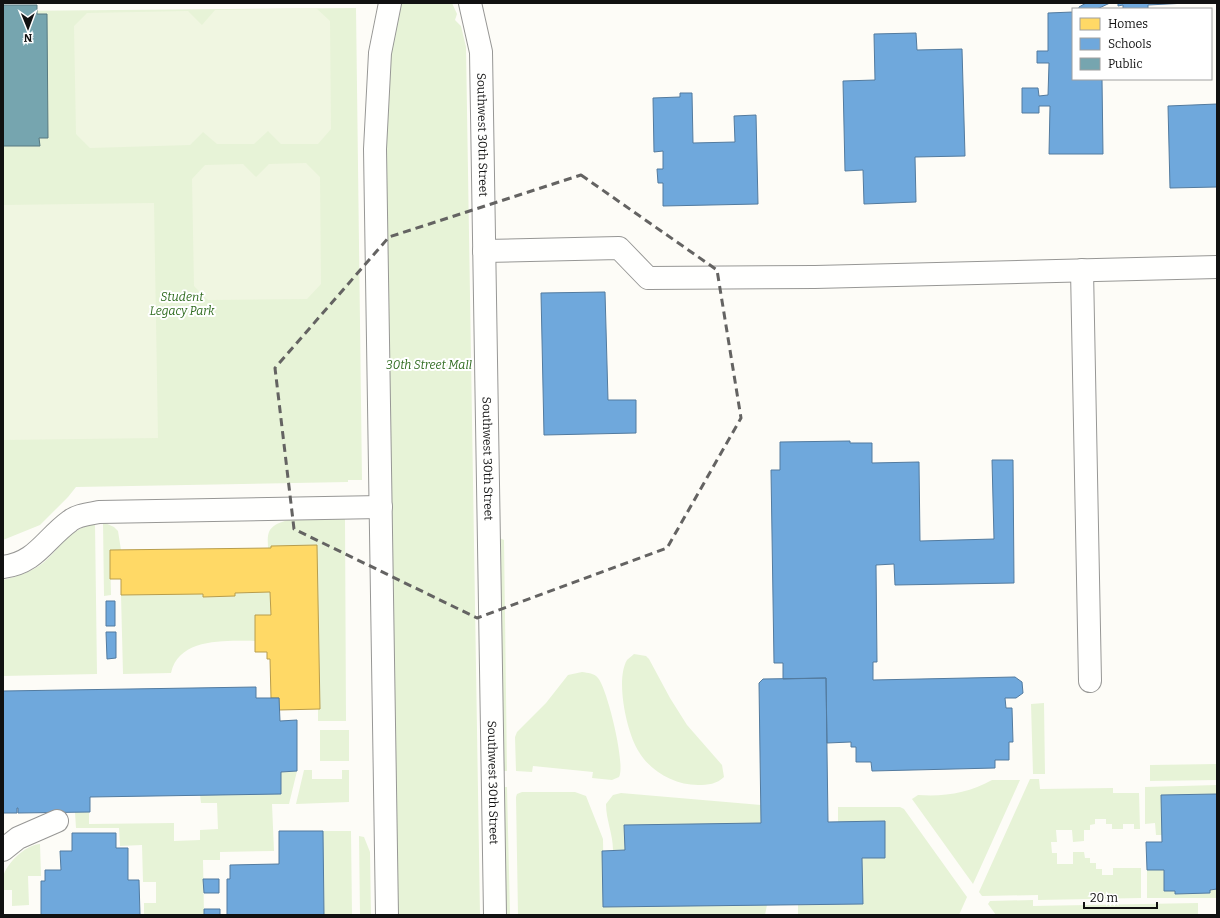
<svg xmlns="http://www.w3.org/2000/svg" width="1220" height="918" font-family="Bitter,serif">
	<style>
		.green { fill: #e7f3d7 }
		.pitch { fill: #f0f6e1 }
		.homes { fill: #ffd966; stroke: #b89d4c }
		.schools { fill: #6fa8dc; stroke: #537b9f }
		.public { fill: #76a5af; stroke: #587980 }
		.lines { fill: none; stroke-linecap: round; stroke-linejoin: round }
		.minor-casing { stroke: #979795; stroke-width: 24 }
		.minor { stroke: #fffffe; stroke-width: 22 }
		.marked { fill: none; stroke: #646362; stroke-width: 3; stroke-dasharray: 8 5; stroke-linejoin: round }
		.labels { text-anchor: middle; stroke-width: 4; stroke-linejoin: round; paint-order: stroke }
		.street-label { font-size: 12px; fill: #111; stroke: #fff }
		.park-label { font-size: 12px; font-style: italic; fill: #2f6b1f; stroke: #fff }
	</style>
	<rect width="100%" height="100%" fill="#fdfcf7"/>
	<path class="green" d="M395 3H452L457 14 455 20 461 26 466 47 480 915H394L382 46Z
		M356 8 362 480H348V482L76 487 68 497 40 525 3 540V11Z
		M345 519 346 721H318V709H320L317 545 271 546V548H268C268 543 267 537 269 532 278 513 327 519 345 519Z
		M103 522 114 527 118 531 121 550H110L111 595 104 596Z
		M95 524 97 674 3 676V580C18 576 31 572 43 563 62 547 68 529 95 524Z
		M495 536 504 540 507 771H499Z
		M270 592 271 615H255V641C227 641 179 637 171 673L123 674 121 595 203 594V597L234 596 235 593Z
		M634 654 646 656 649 659 670 698 687 725 722 765 724 777C717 784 708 785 698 785 675 785 651 772 639 752 627 734 615 680 627 660 629 658 632 656 634 654Z
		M582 672C588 673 594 673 598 678 607 688 626 765 619 777L612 780 592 778 593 772 533 766 532 772 516 771 515 737 517 732 546 703 568 675Z
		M1044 703 1045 774H1033L1031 704Z
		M320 730H349V761H320Z
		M1217 764V780L1150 781V765Z
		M304 770H312V779H342V770H349V802L296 804Z
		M297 771 289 804H272L274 851 220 852V860H203L204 915H144V903H156V882H143L142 845 120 846 119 828H76L75 812H89V824L174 823V841L200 840V830L218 829 217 803H201L200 795 280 794 281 772Z
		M1030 779H1039L1040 789 1113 788V793H1139L1140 829H1134V824H1123V829H1112V824H1106V819H1095V824L1090 825V830H1084V841L1073 842 1072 830H1056L1057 842H1051L1052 853H1057V864H1073V852H1084L1085 858H1090V863H1096V869H1102V875H1113V868H1141V898L1038 900V895L982 896 979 892Z
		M992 780H1020L973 884 912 799 918 795C944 797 969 793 992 780Z
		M1217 785V794L1161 795 1162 835H1156L1155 823 1145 824V787Z
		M499 787H507L510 915H501Z
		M522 792H575L586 796 603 839 604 907 767 905 765 915H518L516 797 517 794Z
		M621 793 761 805V823L624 825 625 850H613C613 834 606 820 606 804L613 795Z
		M838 807H900L904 809 967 897 959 915H798V905L863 904 862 858H885V821L838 822Z
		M323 831H351L352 915H324Z
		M359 836 364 837 370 852 371 915H360Z
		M40 844 41 876H28L29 905 12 906V890H3C3 885 2 878 4 874 9 861 26 845 40 844Z
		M1147 870H1164V891H1175V894L1209 893 1210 890 1217 889V898H1147Z
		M1033 900V906L1198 903V915H996L988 904 990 901Z"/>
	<path class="pitch" d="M316 8 330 21 331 129 318 144H281L268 131 254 144H217L203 132 190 145 90 148 76 134 74 26 87 13 188 11 202 25 215 10Z
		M306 163 320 177 321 284 307 299 208 300 194 286 192 179 205 165 243 164 256 177 269 164Z
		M154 203 158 438 3 440V205Z"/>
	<path class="homes" d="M317 545 320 709 279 710V698H271L270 659H267V652H255V615H271L270 592 235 593V596L203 597V594L121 595V579H110V550L271 548V546Z"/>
	<path class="schools" d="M1086 3H1110L1097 9H1079V7Z
		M1118 3H1187L1148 5V9H1123V5L1118 6Z
		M1073 12V79H1102L1103 154H1049L1050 106H1039V113H1022V88H1038L1039 96 1048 95 1049 63H1037V51H1048V13Z
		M916 33 917 50 962 49 965 156 915 157 916 202 864 204 863 170 845 171 843 81 875 80 874 34Z
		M680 93H692L693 143 735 142 734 116 756 115 758 204 663 206V183H658L657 169H663V151L654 152 653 98 680 97Z
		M1217 104V187L1170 188 1168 106Z
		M605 292 608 400H636V433L544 435 541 293Z
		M850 441V443H872V463L919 462 920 541 994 539 992 460H1013L1014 583 895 585 894 564 876 565 877 662H873V680L1015 677 1022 682 1023 693 1016 698H1005L1006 708H1012L1013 742H1009V760H995V768L872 771 871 762H856V747H851V742L827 743 826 678 783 679V663H774L771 470H780V442Z
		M106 601H115V626H106Z
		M106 632H116V658L107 659Z
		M826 678 828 822 885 821V858H862L863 904 603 907 602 851 625 850 624 825 761 823 759 683 763 679Z
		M256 687V698H279L280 721 297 720V771L281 772V794L90 797V812L18 813V808H17V813H3V691Z
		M1217 794V889L1210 890V893L1175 894V891H1164V870H1147L1146 842H1162L1161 795Z
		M279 831H323L324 915H227V879H230V865L279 864Z
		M72 833H116V848H128V880H139L140 915H41V881H45V870H61L60 851H72Z
		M203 879H219V893H204Z
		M204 909H220V915H204Z"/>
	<path class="public" d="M3 5H37V14H47L48 138H39L40 146H3Z"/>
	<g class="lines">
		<g class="minor-casing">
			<g id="minor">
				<path id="s1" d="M470 3 481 52 495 915"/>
				<path d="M484 251 619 248 648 278 815 277 1217 267"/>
				<path d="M1082 270 1090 681"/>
				<path d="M3 567C36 563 45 539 70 521 77 515 90 514 99 512L381 507"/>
				<path d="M3 850 18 838 57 821"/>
				<path d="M387 915 375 149 380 53 390 3"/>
			</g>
		</g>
		<use href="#minor" class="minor"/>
	</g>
	<path class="marked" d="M581 175 717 270 741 418 667 548 477 618 294 529 275 368 389 237Z"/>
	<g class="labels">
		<g class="street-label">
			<text dy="4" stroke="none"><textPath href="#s1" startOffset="133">Southwest 30th Street</textPath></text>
			<text dy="4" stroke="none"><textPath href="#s1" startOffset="457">Southwest 30th Street</textPath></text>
			<text dy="4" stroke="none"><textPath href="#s1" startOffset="781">Southwest 30th Street</textPath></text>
		</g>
		<g class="park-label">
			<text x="182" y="301">Student<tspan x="182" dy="14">Legacy Park</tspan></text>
			<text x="429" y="369">30th Street Mall</text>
		</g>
	</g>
	<rect width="1220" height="918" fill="none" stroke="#111111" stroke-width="8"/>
	<rect x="1072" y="8" width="140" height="72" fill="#ffffff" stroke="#a0a0a0"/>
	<rect x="1080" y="18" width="20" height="12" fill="#ffd966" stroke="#a0a0a0"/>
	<text x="1108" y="28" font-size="12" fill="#111111">Homes</text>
	<rect x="1080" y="38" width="20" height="12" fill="#6fa8dc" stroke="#a0a0a0"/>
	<text x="1108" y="48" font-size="12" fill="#111111">Schools</text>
	<rect x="1080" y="58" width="20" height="12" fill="#76a5af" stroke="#a0a0a0"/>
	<text x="1108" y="68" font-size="12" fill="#111111">Public</text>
	<g transform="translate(28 28) rotate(179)" stroke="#ffffff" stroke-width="3" paint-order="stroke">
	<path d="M0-3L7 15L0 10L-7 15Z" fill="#111111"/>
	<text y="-6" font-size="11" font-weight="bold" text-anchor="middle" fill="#111111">N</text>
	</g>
	<path d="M1084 902v6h73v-6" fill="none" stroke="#111111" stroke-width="2"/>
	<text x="1090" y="902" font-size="12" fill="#111111" stroke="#ffffff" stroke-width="3" paint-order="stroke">20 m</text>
</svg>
